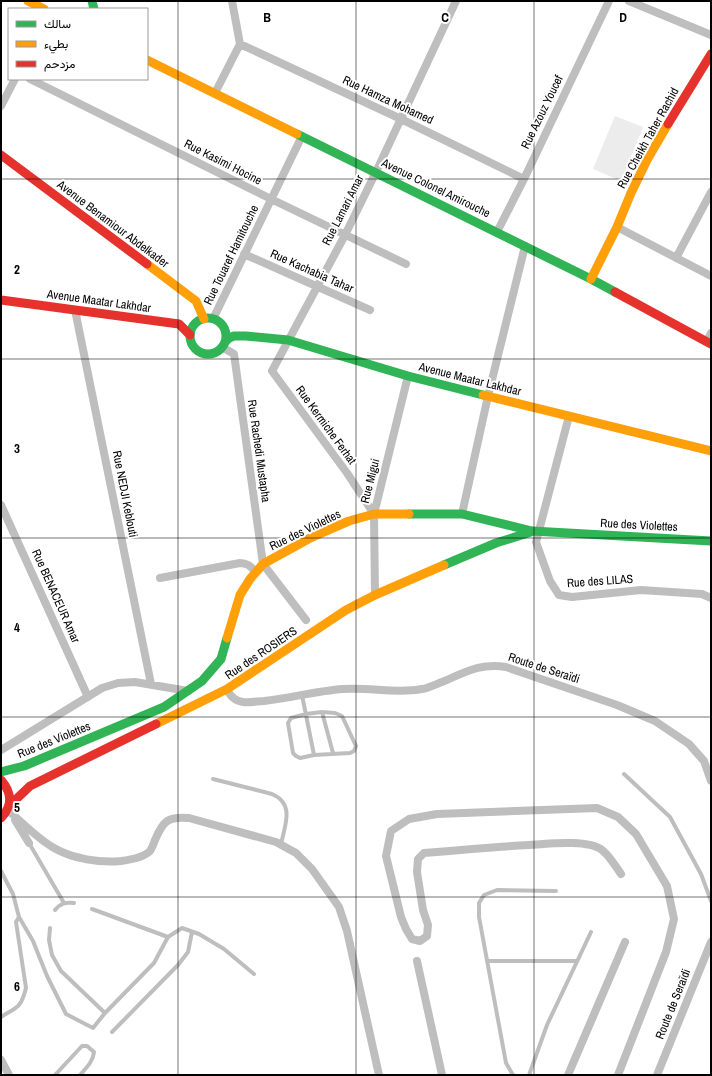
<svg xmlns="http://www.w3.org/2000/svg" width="712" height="1076" font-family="'Archivo Narrow',Vazirmatn,sans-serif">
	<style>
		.green { fill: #ececec }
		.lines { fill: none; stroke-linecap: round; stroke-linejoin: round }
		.lane { stroke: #bebebe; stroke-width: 4 }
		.street { stroke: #bebebe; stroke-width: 8 }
		.fast { stroke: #30b455; stroke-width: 9 }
		.slow { stroke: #ff9f0a; stroke-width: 9 }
		.jam { stroke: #e5322d; stroke-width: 9 }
		.grid { fill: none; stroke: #000; stroke-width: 1; stroke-opacity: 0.55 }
		.labels { text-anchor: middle; stroke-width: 4; stroke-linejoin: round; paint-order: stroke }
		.street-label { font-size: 12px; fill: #000; stroke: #fff }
		.grid-label { font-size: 13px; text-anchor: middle; font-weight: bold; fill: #000; stroke: #fff; stroke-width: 4; stroke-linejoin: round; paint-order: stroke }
	</style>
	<rect width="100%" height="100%" fill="#fff"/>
	<path class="green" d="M615 116 643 127 621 181 593 169Z"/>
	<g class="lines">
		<path class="lane" d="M302 695 314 755
			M322 712 335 713 342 716 356 746 354 751 350 753 314 755 300 758 296 756 293 753 288 723 291 718 306 714Z
			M322 712 333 753
			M624 774 670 817 701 874 711 901
			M213 779 272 794C295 804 285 825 281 844
			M29 843 64 903
			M1 871 13 894 19 917 33 941 47 976 66 1014 93 1028 105 1013 154 963 168 937 182 928 199 934 224 949 254 974
			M92 909 168 937
			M55 910C60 903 66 902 74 903
			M50 928 49 940 52 955 61 971 105 1013
			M487 961H577
			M1 1017C17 1007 21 1008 26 988L16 922 19 917
			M112 1032 178 965 188 952 192 932
			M55 1075 82 1046H87L94 1052C93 1062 86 1068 80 1075
			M513 1075 506 1063 479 917V903L484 895 497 890 556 891
			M529 1075 547 1025 591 932"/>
		<path class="street" d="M629 1 711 35
			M240 44 401 119 524 179
			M30 79 271 199 406 264
			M215 93 240 44 232 1
			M1 106 15 79
			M617 227 711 276
			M497 232 524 179 609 1
			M244 254 370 310
			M676 258 711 192
			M75 310 151 684
			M213 319 302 136
			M707 341 711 333
			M222 347 234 354 263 564 306 620
			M569 416 536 542 550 581 559 595 572 597 641 590 702 594 711 598
			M1 505 88 697
			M374 514 347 473 272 371 345 235 376 172 456 1
			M462 514 488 396 525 246
			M160 578 240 563C248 563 251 567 256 572
			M375 595 374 514 408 376
			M227 689C230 696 235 701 243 702 250 703 258 701 264 701 291 698 316 691 343 689 370 687 396 694 422 689 429 688 436 684 442 682 466 672 480 663 506 667L617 705 655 721 689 744 704 761 711 781
			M1 750 102 688 118 683 135 682 188 691
			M11 813C25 825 38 839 54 848 73 859 100 863 121 861 129 860 144 857 150 851 152 848 154 843 155 840 163 821 168 816 189 818L276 842 296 853 312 869 339 907 347 931 379 1075
			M15 820 29 843
			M417 961 442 1075
			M1 1060 9 1075
			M568 1075 625 942
			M618 1075 666 952 674 919 667 886 636 834 618 817 597 808 437 814 409 819 391 831 386 856 401 917 406 929 412 939 420 941 427 936 428 925 423 910 417 872 418 859 424 853C459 850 494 847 529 845 546 844 588 839 602 850 607 853 617 868 621 874
			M657 1075 711 942"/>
		<path class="fast" d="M92 1 94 9
			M297 134 591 279 615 292
			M190 336a18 18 0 1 1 36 0a18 18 0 1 1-36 0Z
			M225 342 229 338 234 336H246L288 340 408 376 483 395
			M409 514H462L532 531 711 541
			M444 565 496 543 531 532
			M1 772 24 766 164 707 202 681 221 659 227 638"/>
		<path class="slow" d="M28 1 44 9
			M147 60 297 134
			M147 264 196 301 204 319
			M591 279 617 227 631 193 647 160 668 124
			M483 395 711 451
			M227 638 240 595 250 579 263 564 312 537 349 521 374 514H409
			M156 724 227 689 346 610 375 595 444 565"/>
		<path class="jam" d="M668 124 711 54
			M1 155 147 264
			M615 292 711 344
			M1 300 179 324 190 335
			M1 780C12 793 13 805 1 818
			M9 806 30 786 156 724"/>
	</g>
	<path class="grid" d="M178 1V1075M356 1V1075M534 1V1075M1 179H711M1 359H711M1 538H711M1 717H711M1 897H711"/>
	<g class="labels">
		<g class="street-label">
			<text transform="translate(388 100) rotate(25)" y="4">Rue Hamza Mohamed</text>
			<text transform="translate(542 112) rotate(-64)" y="4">Rue Azouz Youcef</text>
			<text transform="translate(648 138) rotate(-61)" y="4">Rue Cheikh Taher Rachid</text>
			<text transform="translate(223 162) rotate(27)" y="4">Rue Kasimi Hocine</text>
			<text transform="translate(436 188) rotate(26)" y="4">Avenue Colonel Amirouche</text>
			<text transform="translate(343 210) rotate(-63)" y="4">Rue Lamari Amar</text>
			<text transform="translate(113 224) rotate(37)" y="4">Avenue Benamiour Abdelkader</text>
			<text transform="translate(231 255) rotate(-64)" y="4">Rue Touaref Hamitouche</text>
			<text transform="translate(312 271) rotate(24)" y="4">Rue Kachabia Tahar</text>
			<text transform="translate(99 301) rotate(8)" y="4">Avenue Maatar Lakhdar</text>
			<text transform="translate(470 379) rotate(14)" y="4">Avenue Maatar Lakhdar</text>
			<text transform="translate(326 425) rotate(54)" y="4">Rue Kermiche Ferhat</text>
			<text transform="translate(259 451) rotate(82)" y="4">Rue Rachedi Mustapha</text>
			<text transform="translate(370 481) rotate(-76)" y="4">Rue Migui</text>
			<text transform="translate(125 494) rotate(79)" y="4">Rue NEDJI Keblouti</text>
			<text transform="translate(639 525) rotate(3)" y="4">Rue des Violettes</text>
			<text transform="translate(305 530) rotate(-26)" y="4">Rue des Violettes</text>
			<text transform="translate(600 581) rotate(-4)" y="4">Rue des LILAS</text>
			<text transform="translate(56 596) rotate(66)" y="4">Rue BENACEUR Amar</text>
			<text transform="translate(261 653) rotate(-34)" y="4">Rue des ROSIERS</text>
			<text transform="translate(544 668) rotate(18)" y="4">Route de Seraïdi</text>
			<text transform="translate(54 740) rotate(-22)" y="4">Rue des Violettes</text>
			<text transform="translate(673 1004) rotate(-68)" y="4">Route de Seraïdi</text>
		</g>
	</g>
	<g class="grid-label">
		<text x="267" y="22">B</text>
		<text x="445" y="22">C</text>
		<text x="623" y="22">D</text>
		<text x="17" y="274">2</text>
		<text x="17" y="453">3</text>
		<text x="17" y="632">4</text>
		<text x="17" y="812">5</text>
		<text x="17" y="991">6</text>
	</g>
	<rect width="712" height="1076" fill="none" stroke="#000000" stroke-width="4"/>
	<rect x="8" y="8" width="140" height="72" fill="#ffffff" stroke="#999999"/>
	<rect x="16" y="21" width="20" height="6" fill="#30b455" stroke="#999999"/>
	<text x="44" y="28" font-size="12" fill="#000000">سالك</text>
	<rect x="16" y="41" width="20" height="6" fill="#ff9f0a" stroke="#999999"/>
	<text x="44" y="48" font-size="12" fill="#000000">بطيء</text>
	<rect x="16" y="61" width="20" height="6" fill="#e5322d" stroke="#999999"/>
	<text x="44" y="68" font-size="12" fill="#000000">مزدحم</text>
</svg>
